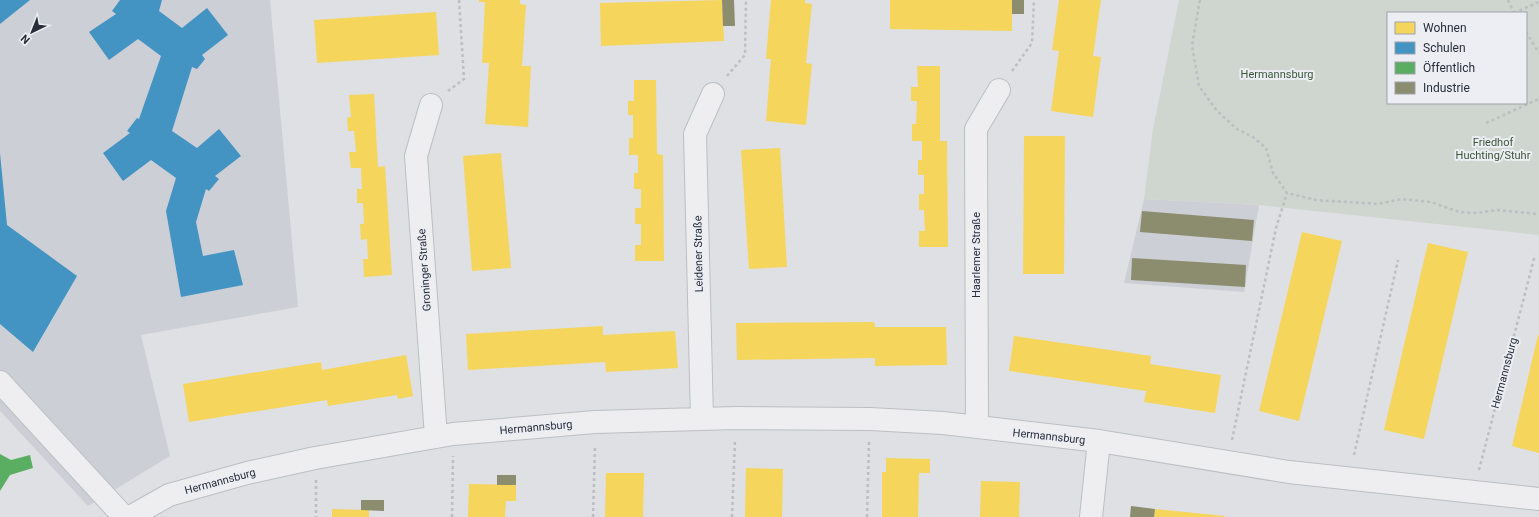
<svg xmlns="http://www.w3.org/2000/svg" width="1539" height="517" font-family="Roboto,sans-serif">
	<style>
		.built { fill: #cdcfd6 }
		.green { fill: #ced6cf; fill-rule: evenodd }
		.homes { fill: #f6d55c }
		.schools { fill: #4393c3 }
		.public { fill: #5aae61 }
		.industry { fill: #8c8c6e }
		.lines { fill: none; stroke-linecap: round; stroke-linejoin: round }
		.minor-casing { stroke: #bcbec1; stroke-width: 24 }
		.path { stroke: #bdbec3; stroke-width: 2.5; stroke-dasharray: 3 3; stroke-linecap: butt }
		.minor { stroke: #eeeef0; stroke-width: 22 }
		.labels { text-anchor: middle; stroke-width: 4; stroke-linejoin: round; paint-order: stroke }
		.park-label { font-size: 11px; fill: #395536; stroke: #eceef3 }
		.street-label { font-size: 11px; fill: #272d3a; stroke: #eceef3 }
	</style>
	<rect width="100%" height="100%" fill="#dee0e3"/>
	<path class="built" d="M0 0H270L298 307 141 335 170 456 88 506 0 411Z
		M1144 199 1259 205 1244 292 1124 283Z"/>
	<path class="green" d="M1179 0H1539V235L1259 205 1144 199 1153 129ZM1388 13H1526V103H1388Z"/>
	<path class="homes" d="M479 0H520V4L526 5 522 66H531L528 127 485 124 489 63H482L485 2H479Z
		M722 0 724 41 601 46 600 3Z
		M771 0H805V3L812 4 806 63 812 64 806 125 766 121 771 59H766Z
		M890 0H1012V31L890 29Z
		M1059 0H1101L1093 56 1101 57 1093 117 1051 111 1059 51 1052 50Z
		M436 12 439 55 317 63 314 20Z
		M917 66H940V141H947L948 247H919V231H925L924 210H919V194H924V175H918V160H922V141H912V124H916L917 101H911V87H918Z
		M634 80H656L657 154 663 155 664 261H635V245H641V224H635V208H641V189H634V173H638V155H629V138H633V115H628V101H634Z
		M374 94 378 167 385 166 392 275 364 277 363 259H368L367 239 361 240 360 224H364L363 203H357V189H362L361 168H351L349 152H356L354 131H348L347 118 351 117 349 95Z
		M1024 136H1065L1064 274H1023Z
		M780 148 787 267 749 269 741 150Z
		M501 153 511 268 472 271 463 156Z
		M1302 232 1342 241 1299 421 1259 411Z
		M1428 243 1468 252 1424 439 1384 430Z
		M874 322 875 327H946L947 365 875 366V358L737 360 736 323Z
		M603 326V335L675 331 678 368 606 372 605 362 468 370 466 334Z
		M1538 335H1539V453L1512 446Z
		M1014 336 1151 356 1150 364 1221 375 1215 413 1144 402 1146 391 1009 371Z
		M406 355 413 396 398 399 397 395 328 406 327 400 189 422 183 384 321 362 322 370Z
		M886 458 930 459V473H919L918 517H882V472H886Z
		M746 468 783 469 782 517H745Z
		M606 473H644L643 517H605Z
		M981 481 1020 482 1019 517H980Z
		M469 484 516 485V501H506L505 517H468Z
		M332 509 369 510V517H332Z
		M1155 509 1225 516 1224 517H1154Z"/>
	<path class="schools" d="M0 0H30L0 24Z
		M120 0H162L159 11 182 28 207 8 228 35 202 55 205 59 197 69 192 67 172 131 197 148 219 129 241 156 215 176 219 179 209 191 206 189 196 222 203 256 234 250 243 285 181 297 166 211 176 178 151 160 123 181 103 153 130 133 127 131 137 118 139 119 161 56 138 39 109 60 89 32 116 14 112 11Z
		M0 153 7 225 77 276 33 352 0 324Z"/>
	<path class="public" d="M0 454 11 460 30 455 33 468 10 475 0 491Z"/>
	<path class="industry" d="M722 0H734L735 26H723Z
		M1012 0H1024V14H1012Z
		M1142 211 1254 220 1252 241 1140 232Z
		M1132 258 1246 265 1245 287 1131 280Z
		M497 475H516V485H497Z
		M361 500H384V511L361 510Z
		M1131 506 1155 509 1154 517H1130Z"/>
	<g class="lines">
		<g class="minor-casing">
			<path id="minor" d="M431 105 416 156 436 437
				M0 382 124 517
				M702 419 695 134 713 94
				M977 427 976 129 999 90
				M130 517 169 495 247 473 315 458 453 434 595 422 736 418 870 419 943 423 1099 441 1289 472 1539 499
				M1091 517 1099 441"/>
		</g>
		<path class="path" d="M1200 0 1192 45 1199 86 1217 111 1237 129 1253 137 1266 148 1273 173 1287 193 1316 200 1378 204 1401 199 1431 202 1459 212 1477 213 1497 210 1539 214
			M1508 0 1514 13
			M1514 13 1539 2
			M1526 32 1539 53
			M1012 71 1032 43 1034 0
			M727 76 745 55 746 0
			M448 91 464 79 459 0
			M1486 123 1539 99
			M1232 440 1276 228 1287 193
			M1354 455 1398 260
			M1479 470 1535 255
			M316 480V517
			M452 517 453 456
			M593 517 595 445
			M732 517 735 440
			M867 517 869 441"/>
		<use href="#minor" class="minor"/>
	</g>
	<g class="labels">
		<g class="park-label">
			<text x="1277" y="78">Hermannsburg</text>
			<text x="1493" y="146">Friedhof<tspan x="1493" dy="13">Huchting/Stuhr</tspan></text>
		</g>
		<g class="street-label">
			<text transform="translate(698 254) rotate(-91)" y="4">Leidener Straße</text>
			<text transform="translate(976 255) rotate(-90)" y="4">Haarlemer Straße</text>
			<text transform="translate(424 270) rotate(-94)" y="4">Groninger Straße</text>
			<text transform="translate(1504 373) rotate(-75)" y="4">Hermannsburg</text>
			<text transform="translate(536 427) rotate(-5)" y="4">Hermannsburg</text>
			<text transform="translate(1049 436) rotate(6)" y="4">Hermannsburg</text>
			<text transform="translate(220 481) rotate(-15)" y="4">Hermannsburg</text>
		</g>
	</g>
	<rect x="1387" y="12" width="140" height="92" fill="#eceef3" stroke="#9da1a9"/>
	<rect x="1395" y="22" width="20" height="12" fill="#f6d55c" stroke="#9da1a9"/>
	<text x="1423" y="32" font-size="12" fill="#272d3a">Wohnen</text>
	<rect x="1395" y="42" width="20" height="12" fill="#4393c3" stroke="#9da1a9"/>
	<text x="1423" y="52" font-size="12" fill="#272d3a">Schulen</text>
	<rect x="1395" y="62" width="20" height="12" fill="#5aae61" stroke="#9da1a9"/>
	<text x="1423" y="72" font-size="12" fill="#272d3a">Öffentlich</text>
	<rect x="1395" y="82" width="20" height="12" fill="#8c8c6e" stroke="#9da1a9"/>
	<text x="1423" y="92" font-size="12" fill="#272d3a">Industrie</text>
	<g transform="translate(32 32) rotate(223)" stroke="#eceef3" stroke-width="3" paint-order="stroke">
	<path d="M0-3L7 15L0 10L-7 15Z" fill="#272d3a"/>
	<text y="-6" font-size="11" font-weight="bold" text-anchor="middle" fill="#272d3a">N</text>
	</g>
</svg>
